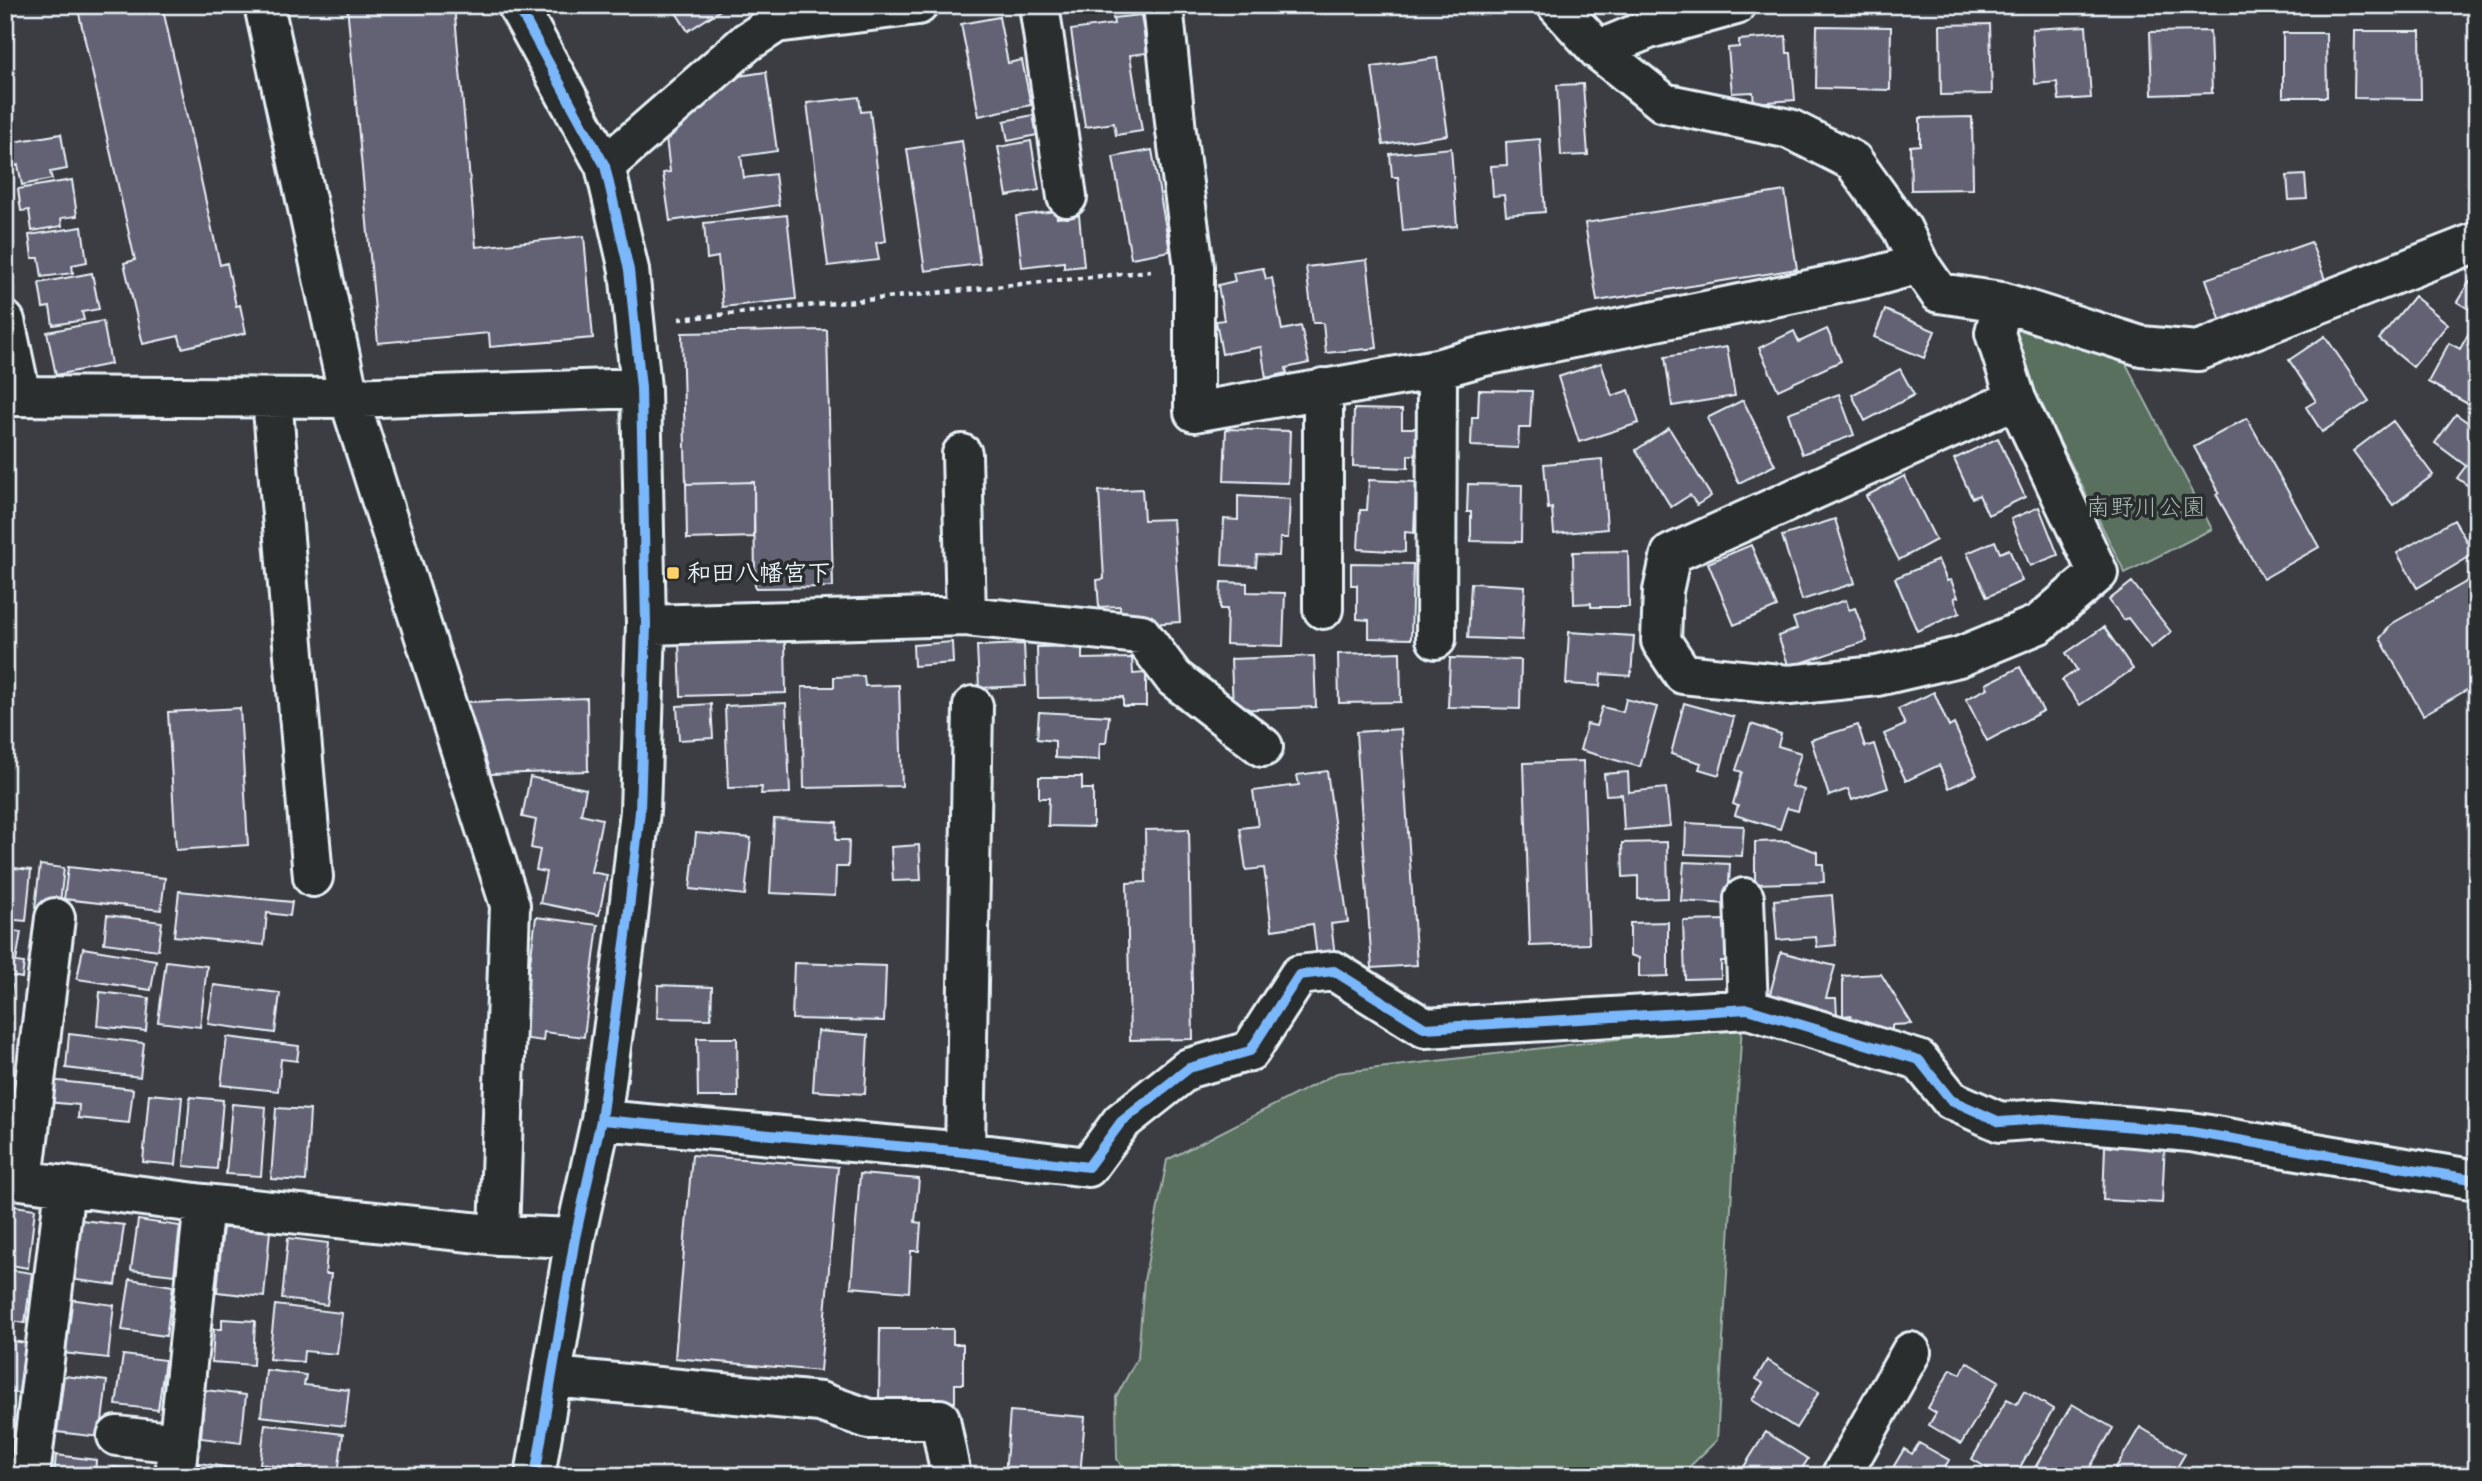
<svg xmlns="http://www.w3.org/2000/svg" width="2482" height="1481" font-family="Dekko,'Klee One',sans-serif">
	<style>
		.green { fill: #58705d; stroke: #a0b0aa; stroke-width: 2 }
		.building { fill: #646274; stroke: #e8f1f8; stroke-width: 2 }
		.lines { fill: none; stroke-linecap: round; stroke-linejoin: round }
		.minor-casing { stroke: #e8f1f8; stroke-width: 44 }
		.path { stroke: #e8f1f8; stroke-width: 4.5; stroke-dasharray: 5 5; stroke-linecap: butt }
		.minor { stroke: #2a2d2e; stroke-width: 38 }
		.cycleway-casing { stroke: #2a2d2e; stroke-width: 15 }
		.cycleway { stroke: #7ab7fb; stroke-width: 10 }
		.poi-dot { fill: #ffd166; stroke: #2a2d2e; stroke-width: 2.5 }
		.labels { text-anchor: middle; stroke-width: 7; stroke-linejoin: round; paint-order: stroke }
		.park-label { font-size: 24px; fill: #a7b7b2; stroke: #2a2d2e }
		.poi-label { font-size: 24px; font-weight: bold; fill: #e8f1f8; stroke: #2a2d2e; text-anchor: start }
	</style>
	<rect width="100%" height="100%" fill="#3b3d43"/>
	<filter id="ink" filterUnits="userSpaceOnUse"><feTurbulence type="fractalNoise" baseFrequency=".0143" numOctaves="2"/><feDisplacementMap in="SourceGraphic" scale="14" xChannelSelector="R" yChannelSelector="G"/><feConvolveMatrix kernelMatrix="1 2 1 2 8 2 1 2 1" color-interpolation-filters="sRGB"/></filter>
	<g filter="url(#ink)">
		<path class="green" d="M2029 328 2121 354 2212 529 2125 573 2014 349 2017 331Z
			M1742 1024 1717 1440 1680 1476H1201L1192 1471 1186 1476H1128L1117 1459 1116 1397 1138 1357 1144 1281 1167 1160 1337 1073Z"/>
		<path class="building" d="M77 5H162L220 265 227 263 236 306 240 305 246 333 182 348 179 336 143 344 124 263 135 260Z
			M347 5H454L476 247 584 236 593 338 490 347 489 333 378 343Z
			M671 5H728L688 31Z
			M1141 15 1147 53 1130 55 1142 131 1116 135 1114 123 1085 127 1071 30 1114 24 1113 18Z
			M999 17 1008 63 1022 60 1031 105 979 116 961 24Z
			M1990 24 1992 94 1941 95 1940 25Z
			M1817 26 1891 27 1890 90 1816 88Z
			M2086 26 2091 98 2059 100 2057 82 2035 84 2032 29Z
			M2210 31 2212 93 2152 95 2150 32Z
			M2355 31H2420L2421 99 2354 98Z
			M2283 33H2326L2327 97H2283Z
			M1786 36 1787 53H1791L1795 100 1754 103 1753 92 1732 93 1728 48 1739 47V40Z
			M1437 58 1448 135 1383 145 1372 67Z
			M766 72 777 151 741 156 744 178 775 174 779 205 670 221 663 173 670 172 666 138 732 77Z
			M1583 84 1588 155 1561 156 1557 85Z
			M859 97 861 112 870 111 886 241 876 243 879 260 828 266 807 103Z
			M1033 115 1037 135 1008 141 1004 121Z
			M1972 117 1973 189 1911 190 1910 146 1920 145V118Z
			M61 134 67 169 50 172 52 179 22 185 18 165 12 167 7 143Z
			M1540 139 1545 212 1506 215 1504 195 1493 196 1491 166 1507 165 1506 142Z
			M962 141 980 264 925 271 907 149Z
			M1031 141 1039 190 1007 196 998 147Z
			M1451 148 1457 226 1403 231 1398 177H1392L1390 154Z
			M1152 150 1170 251 1131 258 1113 157Z
			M2305 175 2307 199 2289 200 2287 176Z
			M72 180 77 216 61 218 62 226 32 231 29 210 21 211 18 189Z
			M1785 191 1797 269 1597 301 1585 223Z
			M1056 211 1057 218 1079 215 1084 266 1064 268V262L1022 267 1016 216Z
			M787 215 796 299 723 307 718 257 707 259 704 223Z
			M82 227 87 262 72 265 73 273 42 277 39 258H32L29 235Z
			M2311 242 2327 285 2221 322 2206 279Z
			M1367 260 1377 348 1326 353 1323 323H1313L1306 267Z
			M1263 268 1266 279 1272 278 1282 330 1301 326 1309 363 1286 368 1287 373 1266 378 1261 347 1222 354 1216 321 1224 320 1218 285 1235 281 1233 273Z
			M92 273 99 309 82 312 84 320 53 325 50 307 43 308 39 283Z
			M2469 282 2475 286 2477 283V314L2457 302Z
			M2414 296 2448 324 2413 367 2379 339Z
			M1885 310 1935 331 1924 358 1874 337Z
			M103 321 111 364 56 375 47 332Z
			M1827 329 1841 361 1778 390 1759 348 1794 331 1799 342Z
			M2471 329 2477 332V409L2428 382 2449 343 2460 349Z
			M827 330 833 587 755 588 754 482 686 484 682 333Z
			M2325 336 2369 401 2322 432 2306 407 2316 401 2289 360Z
			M1727 347 1735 396 1672 406 1665 357Z
			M1601 363 1612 396 1629 390 1639 423 1579 442 1558 377Z
			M1900 369 1914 395 1865 421 1852 395Z
			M1479 390 1532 391 1530 428H1519L1518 448 1471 446 1472 417H1478Z
			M1839 394 1854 435 1802 454 1788 413Z
			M1743 400 1775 465 1739 483 1707 418Z
			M1354 409 1402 410V428H1416V455H1408V468L1353 466Z
			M2456 414 2477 429V492L2457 478 2466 466 2435 443Z
			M2247 418 2319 547 2263 579 2216 494 2219 492 2194 447Z
			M2393 421 2433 475 2393 505 2353 451Z
			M1669 428 1711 496 1697 505 1690 495 1671 507 1636 450Z
			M1226 429 1290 431 1288 483 1224 481Z
			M1998 438 2025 497 1988 515 1979 495 1972 498 1954 459Z
			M1602 459 1607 529 1554 534 1552 508 1548 509 1544 464Z
			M1904 476 1936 540 1899 560 1866 496Z
			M1369 480 1416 482 1414 533 1405 532V552L1358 549 1360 510H1367Z
			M754 482V537L687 539 686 484Z
			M1468 484 1522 485 1521 542 1471 541V512H1467Z
			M1142 489 1144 520 1173 519 1180 622 1121 626 1120 606 1099 607 1097 580 1104 579 1099 491Z
			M1238 496 1290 499 1288 538H1280L1279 556 1257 555 1256 567 1222 565 1224 519 1238 520Z
			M2039 507 2058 555 2030 566 2011 519Z
			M1835 519 1855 583 1802 600 1782 536Z
			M2454 520 2474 554 2417 588 2397 553Z
			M1995 541 2000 553 2009 549 2022 581 1987 597 1967 553Z
			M1751 545 1777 607 1734 625 1708 563Z
			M1628 551 1629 607H1591V603L1574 604 1573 552Z
			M1938 560 1947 581 1951 580 1958 597 1954 598 1960 613 1917 631 1895 578Z
			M1351 563 1413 564 1411 639 1369 638V620L1357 619V585H1351Z
			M2477 576V684L2423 715 2380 638 2393 623Z
			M1221 582 1247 583V592L1285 593 1283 646 1226 644 1227 609H1220Z
			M2132 582 2171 632 2151 648 2128 618 2124 620 2109 600Z
			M1471 583 1525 586 1522 640 1468 638Z
			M1846 600 1849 610 1855 608 1867 641 1789 667 1778 636 1797 629 1793 618Z
			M2104 627 2133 669 2080 705 2062 680 2077 670 2066 653Z
			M1569 632 1634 636 1631 676 1601 674 1600 686 1566 684Z
			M785 639 786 693 681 696 679 642Z
			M952 642 953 663 914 666 913 645Z
			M1024 644 1026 686 979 688 977 646Z
			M1082 646V659L1132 658 1133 674 1146 673V706H1123V697L1038 698 1037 647Z
			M1400 652 1401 702 1339 703 1338 654Z
			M1314 656 1316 707 1233 710 1231 659Z
			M1450 658 1521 660 1520 709 1448 707Z
			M2020 667 2043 711 1987 741 1966 699 1988 688 1986 684Z
			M864 676 865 686 899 685 902 786 804 788 802 687H834V677Z
			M1934 692 1949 727 1954 724 1977 775 1949 788 1939 765 1906 781 1884 734 1905 725 1898 709Z
			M587 698 588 771 490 774 466 702Z
			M1626 699 1657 707 1640 767 1580 750 1587 724 1596 726 1602 707 1623 712Z
			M786 703 790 793 761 794 762 787 728 788 725 706Z
			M1684 703 1734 717 1719 775 1699 769 1701 763 1671 754Z
			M711 704 713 738 679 740 677 706Z
			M240 708 248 845 176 850 168 712Z
			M1039 712 1109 716 1106 743H1100L1099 760 1055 758V741L1037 739Z
			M1751 724 1781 734 1778 746 1801 753 1791 786 1804 790 1798 811 1787 808 1780 829 1735 815 1738 806 1733 804 1742 772 1736 770Z
			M1858 725 1865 747 1874 744 1888 788 1852 800 1848 789 1829 796 1811 740Z
			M1401 729 1417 965 1372 968 1356 732Z
			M1583 761 1589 944 1530 946 1524 763Z
			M1327 771 1348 922 1331 924 1335 956 1317 958 1313 924 1272 930 1264 868 1246 870 1240 828 1258 826 1253 791 1299 785 1297 775Z
			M1628 772 1629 792 1666 788 1670 826 1624 830 1622 794 1606 795 1604 774Z
			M530 777 586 789 581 814 602 819 591 872 607 875 599 915 540 903 546 872 536 870 540 850 531 848 536 820 522 817Z
			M1039 777H1082V789H1093V827L1048 826 1049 798H1039Z
			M774 819 837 822 836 840H849L848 867H836L835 896 770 893Z
			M1686 823 1744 826 1742 856 1685 854Z
			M1189 829 1193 1039 1130 1040 1127 883 1146 882 1145 830Z
			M696 833 751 838 745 895 690 889Z
			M1786 841 1817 852V864H1823L1824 882 1755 884V842Z
			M1667 842 1668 898 1638 899V876L1623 877 1622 843Z
			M919 845 921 880 893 881 891 847Z
			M1684 862 1730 864 1728 904 1681 901Z
			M40 865 64 868 59 911 35 908Z
			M5 867 31 870 26 921 5 919Z
			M68 867 165 878 161 910 64 899Z
			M179 891 292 902 290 916 267 913 264 945 174 936Z
			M1832 895 1836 945 1817 947 1816 937 1777 940 1774 900Z
			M107 915 162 922 158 950 104 943Z
			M536 917 598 925 584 1037 544 1032 543 1041 520 1038Z
			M1726 920 1727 961H1721V978L1685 979 1683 921Z
			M1668 922V976L1639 977V958L1630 955V923Z
			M5 930 21 932 16 962 24 963 22 978 5 975Z
			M83 948 156 960 151 990 77 979Z
			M1781 952 1835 966 1826 998H1836L1837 1015 1818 1017 1817 1007 1770 994Z
			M166 961 207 966 200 1027 158 1022Z
			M794 963 886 966 884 1021 792 1019Z
			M1881 974 1912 1024 1892 1025V1031L1852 1025 1851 1015 1843 1016V976Z
			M5 984 12 985 5 1032Z
			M214 985 280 993 275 1033 208 1024Z
			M658 985 712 987 711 1019 657 1018Z
			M100 992 149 998 146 1031 97 1026Z
			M817 1031 868 1035 865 1094 813 1091Z
			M69 1034 144 1043 140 1077 66 1068Z
			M227 1037 299 1046 297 1061 281 1059 278 1091 221 1085Z
			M697 1038H737L738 1097H698Z
			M5 1045H14L7 1103H5Z
			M49 1080 133 1089 129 1123 78 1118 79 1105 47 1102Z
			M149 1094 182 1097 176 1165 143 1162Z
			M190 1097 223 1100 217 1169 184 1166Z
			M232 1104 266 1107 261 1176 226 1174Z
			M276 1108 310 1110 306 1181 271 1179Z
			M2112 1139 2165 1142 2162 1203 2103 1200 2105 1146 2111 1147Z
			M692 1155 838 1167 820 1371 675 1358Z
			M860 1174 919 1179 915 1222 921 1223 919 1251H911L909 1292 851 1287Z
			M15 1206 35 1209 28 1268 5 1264V1209L15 1210Z
			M81 1220 124 1225 116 1285 68 1279Z
			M138 1220 180 1226 174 1275 131 1270Z
			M223 1226 270 1231 264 1297 217 1292Z
			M288 1238 328 1243 325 1274H331L327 1305 282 1299Z
			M5 1269 32 1273 25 1323 5 1320Z
			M130 1279 173 1286 166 1336 122 1330Z
			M69 1299 114 1305 108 1358 63 1353Z
			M275 1305 342 1313 337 1354 304 1351 303 1362 269 1359Z
			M222 1319 255 1321 253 1365 212 1362 214 1329H222Z
			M880 1329H953V1344H963V1384H955V1402L879 1401Z
			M5 1340 26 1343 19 1393 5 1392Z
			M123 1355 165 1360 158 1410 116 1405Z
			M1767 1360 1819 1392 1796 1428 1752 1400 1763 1383 1756 1379Z
			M1967 1362 1999 1381 1961 1444 1929 1425 1936 1413 1928 1408 1951 1369 1961 1374Z
			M266 1370 306 1375 304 1385 349 1390 345 1426 261 1416Z
			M64 1376 107 1381 100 1437 57 1432Z
			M205 1390 246 1395 241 1443 201 1438Z
			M2024 1391 2053 1409 2015 1476H2000L1972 1459 2007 1399 2017 1404Z
			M2072 1404 2113 1428 2085 1476H2043L2045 1472 2036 1466Z
			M1010 1411 1085 1417 1080 1476H1005Z
			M265 1424 343 1434 338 1474 260 1464Z
			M2140 1427 2185 1454 2172 1476H2111Z
			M1766 1432 1808 1459 1797 1476H1738Z
			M1919 1443 1949 1460 1940 1476H1888L1904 1449 1912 1454Z
			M56 1455 96 1460 95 1476H54Z
			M199 1463 240 1469 239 1476H197Z
			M113 1467 155 1472V1476H112Z"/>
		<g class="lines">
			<g class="minor-casing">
				<path id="minor" d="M264 5 349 398 510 905 499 1235
					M517 5 605 166 629 270 641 388 646 625 640 811 626 936 601 1120 575 1238 535 1476
					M1039 5 1067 197
					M1163 5 1176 131 1194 267V412L1437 369 1480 357 1872 277 1919 264
					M1557 5 1598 50 1664 103 1790 129 1853 161 1902 229 1919 264 1939 293 2002 302 2141 346 2198 351 2477 242
					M1598 50 1649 29 1736 5
					M605 166 747 42 776 23 918 5
					M2002 302 1995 333 2016 399 2098 573 2039 624 1959 657 1877 676 1789 685 1683 674 1661 641 1663 591 1671 554 2016 399
					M5 321 21 396
					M5 396 349 398 641 388
					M272 398 313 877
					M962 454 966 616
					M1323 609V388
					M646 625 966 616 1141 634 1174 678 1263 747
					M1436 639 1437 369
					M1744 898 1748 1009
					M601 1120 965 1152 1088 1167 1121 1122 1189 1068 1250 1051 1299 975 1334 971 1425 1028 1748 1009 1919 1060 1951 1100 2000 1122 2043 1119 2191 1132 2477 1180
					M965 1152 973 706
					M5 1178 204 1204 499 1235 575 1238
					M23 1180 55 918
					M552 1377 820 1402 869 1419H940L951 1476
					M117 1436 179 1443
					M30 1476 65 1187
					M175 1476 204 1204
					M1841 1476 1911 1352"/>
			</g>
			<path class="path" d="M679 319 1151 271"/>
			<use href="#minor" class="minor"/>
			<g class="cycleway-casing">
				<path id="cycleway" d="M517 5 605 166 629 270 641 388 646 625 640 811 626 936 601 1120 575 1238 535 1476
					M601 1120 965 1152 1088 1167 1121 1122 1189 1068 1250 1051 1299 975 1334 971 1425 1028 1748 1009 1919 1060 1951 1100 2000 1122 2043 1119 2191 1132 2477 1180"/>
			</g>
			<use href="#cycleway" class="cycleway"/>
		</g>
	</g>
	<rect class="poi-dot" x="666" y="566" width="14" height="14" rx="3.5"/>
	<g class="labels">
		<g class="park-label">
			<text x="2146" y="515">南野川公園</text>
		</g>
		<g class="poi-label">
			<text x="687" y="581">和田八幡宮下</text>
		</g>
	</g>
	<rect width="2482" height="1481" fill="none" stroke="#2a2d2e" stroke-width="28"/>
	<rect x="14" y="14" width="2454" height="1453" fill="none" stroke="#e8f1f8" stroke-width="2.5" filter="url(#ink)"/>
</svg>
